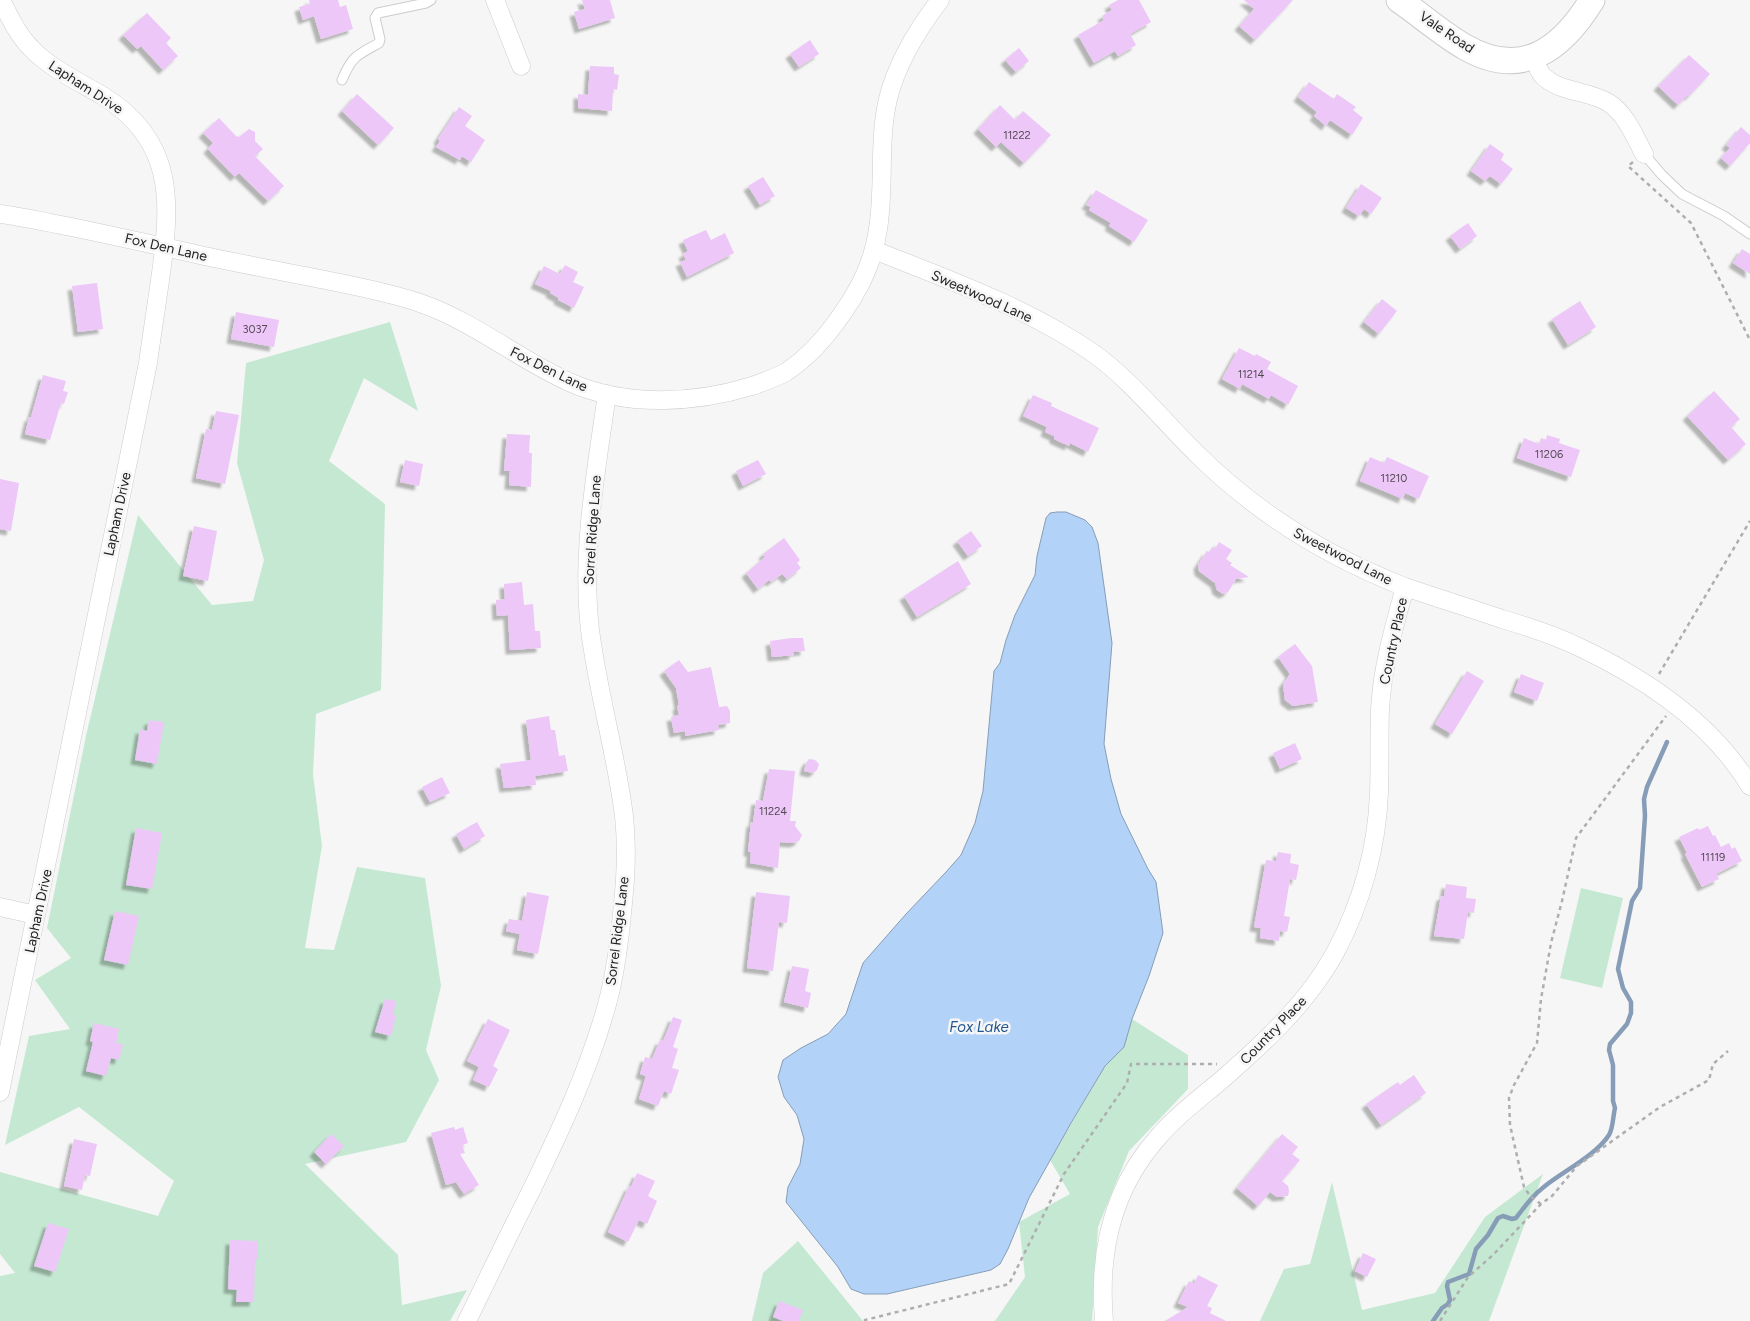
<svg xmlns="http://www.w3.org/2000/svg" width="1750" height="1321" font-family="Figtree,sans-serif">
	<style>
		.green { fill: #c5e8d2 }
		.water { fill: #b2d2f7; stroke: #879db7 }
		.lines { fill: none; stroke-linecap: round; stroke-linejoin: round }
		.stream { stroke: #879db7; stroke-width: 4.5 }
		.building { fill: #edc7f7; filter: url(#shadow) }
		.service-casing { stroke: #cccccd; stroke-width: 11 }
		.minor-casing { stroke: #cccccd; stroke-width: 19 }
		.secondary-casing { stroke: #cccccd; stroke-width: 27 }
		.path { stroke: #aeaeae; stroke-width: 2.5; stroke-dasharray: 4 4; stroke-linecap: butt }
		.service { stroke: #fff; stroke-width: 9 }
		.minor { stroke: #fff; stroke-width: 18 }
		.secondary { stroke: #fff; stroke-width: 25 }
		.labels { text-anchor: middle; stroke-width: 5; stroke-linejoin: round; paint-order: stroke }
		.number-label { font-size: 11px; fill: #554b57 }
		.street-label { font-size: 14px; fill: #222; stroke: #f6f6f7 }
		.water-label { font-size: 15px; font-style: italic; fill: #22568e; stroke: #f6f6f7 }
	</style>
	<defs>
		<filter id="shadow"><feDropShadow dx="-4.5" dy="4.5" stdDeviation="1" flood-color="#0004"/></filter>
	</defs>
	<rect width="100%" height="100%" fill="#f6f6f7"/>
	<path class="green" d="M390 322 418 411 364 378 329 461 385 504 381 690 316 714 313 774 322 846 305 948 334 950 357 867 425 878 441 986 426 1050 439 1080 406 1142 305 1164 398 1255 402 1305 467 1290 450 1321H0V1276L15 1273 0 1254V1172L158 1216 174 1181 79 1107 5 1145 29 1036 70 1029 35 980 71 958 47 928 86 736 138 515 212 605 253 601 264 560 237 463 246 363Z
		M1581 888 1623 898 1602 988 1560 978Z
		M1132 1019 1188 1055V1089L1129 1151 1098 1227 1092 1321H995L1025 1277 1019 1222 1070 1194 1050 1160 1105 1066 1124 1046Z
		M1543 1174 1489 1321H1260L1284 1269 1310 1264 1332 1182 1362 1310 1435 1293 1485 1217Z
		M798 1241 863 1321H752L763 1273Z"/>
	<path class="water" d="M1057 512H1066L1085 520 1092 527 1098 543 1112 643 1104 744 1111 779 1121 814 1148 869 1156 882 1163 933 1149 976 1132 1019 1124 1047 1105 1066 1071 1123 1029 1198 1008 1249 1000 1264 991 1270 887 1294H864L851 1289 838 1267 786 1202 788 1187 800 1164 804 1139 797 1115 784 1097 778 1077 783 1060 801 1048 828 1034 846 1014 863 963 906 914 946 872 961 855 975 823 983 791 994 671 1000 663 1006 640 1015 615 1035 575 1037 556 1046 518 1050 513Z"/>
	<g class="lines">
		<path class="stream" d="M1433 1321 1442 1308 1448 1304 1450 1300 1447 1286 1448 1282 1469 1274 1476 1249 1488 1235 1498 1218 1503 1216 1512 1219 1516 1218C1525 1206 1533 1195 1545 1186 1564 1171 1596 1155 1609 1135 1613 1129 1613 1116 1615 1108L1613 1101V1065L1609 1050 1610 1044 1627 1024 1631 1013V1002L1623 988 1618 969 1632 901 1640 888 1645 816 1644 799 1647 787 1667 742"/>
	</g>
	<path class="building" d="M309 0H338L340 7 346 5 353 29 321 39 314 16 303 20 299 7 310 4Z
		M582 0H610L615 18 579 29 574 12 585 9Z
		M1118 0H1139L1151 22 1130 34 1136 45 1118 56 1115 51 1094 63 1078 35 1104 20 1102 16 1112 10 1109 5Z
		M1244 0H1293L1255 40 1239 26 1254 9Z
		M147 13 171 38 166 43 178 56 163 70 141 46 137 49 123 35Z
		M810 40 819 54 799 67 790 54Z
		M1019 48 1029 61 1016 72 1005 60Z
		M1689 55 1710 74 1689 96 1688 95 1678 105 1658 86Z
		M590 66 614 67V74L619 75 617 90 613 89 612 111 578 108V94L588 95Z
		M1309 82 1334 99 1337 94 1356 107 1353 110 1363 118 1352 135 1330 120 1326 126 1314 116 1317 112 1298 97Z
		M357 94 394 128 378 145 342 111Z
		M1000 105 1015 120 1023 111 1051 135 1024 163 1001 142 996 147 978 129Z
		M459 107 472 116 465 126 485 140 471 162 462 156 460 160 436 147 440 141 438 139Z
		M219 118 236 136 239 137 249 129 255 132V141L263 149 255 156 284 186 268 201 239 173 235 177 208 149 213 143 203 133Z
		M1741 127 1750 135V143L1730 166 1721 158 1730 148 1726 145Z
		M1490 144 1504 154 1501 160 1513 169 1501 184 1490 176 1485 181 1471 171Z
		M763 177 775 196 760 205 748 186Z
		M1361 184 1382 198 1371 214 1364 209 1359 216 1346 208Z
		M1096 190 1148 220 1134 242 1109 226 1111 223 1089 210 1091 207 1086 205Z
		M1468 223 1477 236 1460 249 1450 236Z
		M706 230 711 240 725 233 734 253 687 277 680 262 686 260 683 254 688 251 683 240Z
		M1742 249 1750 254V274L1733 263Z
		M565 265 578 272 573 282 584 287 574 308 558 300 559 298 550 293 551 291 535 284 544 266 560 274Z
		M97 283 103 329 78 332 72 286Z
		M1382 299 1397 311 1379 334 1364 322Z
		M1580 301 1596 327 1568 345 1552 319Z
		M236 312 279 320 274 347 231 339Z
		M1239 348 1255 356 1256 354 1271 362 1267 369 1298 386 1288 405 1271 395 1269 399 1242 384 1240 389 1222 379Z
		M43 375 66 381 63 391 68 392 64 404 61 403 50 440 25 434 29 417H31Z
		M1714 391 1740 419 1731 427 1746 444 1728 460 1687 416Z
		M1033 395 1052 403 1051 406 1099 428 1088 452 1070 443 1069 446 1054 439V436L1045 432 1047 427 1023 416Z
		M216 411 239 415 225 484 196 478 206 429 212 430Z
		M507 434 530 435 529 453H532L531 487 509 485 510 471H504Z
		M1547 435 1560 439 1559 443 1580 450 1571 477 1517 458 1524 438 1539 444 1541 438 1546 440Z
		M1370 457 1384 463 1387 457 1429 476 1419 499 1405 493 1403 499 1360 481Z
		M405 460 423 464 419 486 400 482Z
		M758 460 766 474 743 486 736 471Z
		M0 479 19 483 11 531 0 529Z
		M194 526 217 531 208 581 183 576Z
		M971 531 982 546 968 556 957 541Z
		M784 538 800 560 797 563 801 568 787 579 782 574 771 582 769 580 758 589 746 573 765 557 763 554Z
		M1219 542 1232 550 1226 559 1232 563 1230 565 1249 577 1236 579 1228 592 1223 594 1217 590 1215 583 1199 571 1198 565 1207 551 1209 552 1212 547 1215 549Z
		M958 561 971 584 917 617 904 596Z
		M522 582 524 605 533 604 535 631H540L541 648 510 650 508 615 497 616 496 600 505 599 504 584Z
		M792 638H803L805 651 793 652 794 655 772 657 770 641Z
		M1295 644 1312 666 1318 702 1293 706 1285 700 1283 684 1290 674 1278 657Z
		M679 660 688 672 711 667 719 707 727 706 730 711V723L718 725 719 730 685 736V731L674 733 671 717 679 715 677 706 679 705 676 688 664 671Z
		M1467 671 1484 681 1452 734 1435 724Z
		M1521 674 1544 683 1537 701 1514 692Z
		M549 716 551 730H555L559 756 565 755 568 771 535 776 536 785 504 788 500 764 531 760 526 720Z
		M149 720 164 722 157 764 135 760 140 729 147 731Z
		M1295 743 1302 759 1280 769 1273 753Z
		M809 759 815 760 819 764 817 770 813 773 804 771 806 763Z
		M769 769 795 771 790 821H796L795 826 802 835 799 841 794 843 780 842 778 868 750 863 751 852H748L751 822 753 823 756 800 763 801Z
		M442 777 450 793 430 802 422 787Z
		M477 822 485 836 464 849 456 834Z
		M1708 826 1713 836 1715 835 1721 847 1729 843 1732 849 1735 847 1742 861 1716 874 1719 879 1702 887 1685 854 1687 853 1679 837 1698 828 1699 830Z
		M136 828 162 833 152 889 126 885Z
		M1278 852 1291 854 1290 863 1299 865 1296 880 1290 879 1284 916 1290 917 1287 932 1280 931 1279 941 1260 938 1261 928 1254 927 1266 860 1276 861Z
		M1446 884 1467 887 1466 898 1476 899 1474 913 1468 912 1464 939 1434 936 1441 896H1444Z
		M527 892 549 896 538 954 517 950 520 934 506 931 509 919 522 921Z
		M756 892 790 896 787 923 779 922 773 971 747 968Z
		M115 911 139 916 128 965 104 960Z
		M792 966 809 969 805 991 811 993 808 1008 784 1002Z
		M385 999 396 1001 393 1015H396L391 1036 375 1032Z
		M673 1017 682 1020 673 1047 678 1049 672 1068 679 1070 671 1094 664 1091 658 1106 639 1099 646 1076 640 1074 645 1057 652 1059 660 1040 663 1041Z
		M488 1019 510 1030 493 1066 498 1069 489 1087 473 1080 479 1067 467 1061Z
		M94 1023 119 1029 116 1043 123 1044 119 1060 111 1058 106 1076 86 1071 93 1042 90 1041Z
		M1414 1075 1426 1093 1381 1125 1366 1104 1398 1082 1400 1085Z
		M454 1127 455 1130 463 1127 468 1143 462 1145 465 1153 460 1154 479 1185 464 1194 456 1182 446 1185 431 1133Z
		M331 1134 344 1146 326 1164 314 1152Z
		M1282 1134 1298 1147 1292 1154 1300 1160 1282 1181 1288 1186 1289 1191 1288 1196 1277 1197 1270 1192 1258 1206 1237 1188Z
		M74 1139 97 1144 90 1176 85 1175 82 1190 64 1186Z
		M637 1173 655 1181 648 1196 657 1201 647 1224 639 1220 628 1242 608 1232 625 1195 629 1186 631 1187Z
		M48 1223 69 1229 55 1272 34 1266Z
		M230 1240 258 1241V1259H255L254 1302H236L237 1290 228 1289Z
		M1363 1253 1376 1259 1367 1277 1355 1271Z
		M1198 1275 1218 1285 1207 1306 1212 1308 1210 1313 1226 1321H1165L1188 1307 1178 1303 1189 1281 1194 1284Z
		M779 1301 803 1310 799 1321H783L773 1317Z"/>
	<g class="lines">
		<g class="service-casing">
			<path id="service" d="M342 80C352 56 357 55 379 43L380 39 375 18 378 13 426 3 431 0
				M1644 154 1662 175 1682 194 1724 216 1750 234"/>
		</g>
		<g class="minor-casing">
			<path id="minor" d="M495 0 521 66
				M1534 57C1536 63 1538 70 1542 75 1559 93 1589 90 1609 103 1626 114 1635 137 1644 154
				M0 214C21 217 41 221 61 225 112 235 163 247 214 258 252 266 291 273 330 281 360 287 391 293 420 303 473 321 518 359 569 382 625 407 693 404 752 386 763 382 775 378 786 372 809 357 827 336 842 314 860 289 874 259 878 229 885 186 878 141 888 99 897 62 917 30 940 0
				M874 250C949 280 1026 307 1093 353 1132 381 1162 420 1196 453 1256 513 1326 556 1405 587 1437 598 1470 608 1502 619 1529 627 1556 636 1581 648 1646 679 1712 723 1750 786
				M0 907 36 915
				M0 1092 148 363C152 333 157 303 161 273 171 200 174 140 103 96 81 83 48 67 31 48 18 35 9 16 1 0
				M467 1321C488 1278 509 1234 531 1191 560 1131 588 1072 606 1008 616 974 620 937 623 903 626 875 627 844 624 816 616 753 598 693 590 630 581 552 596 472 607 394
				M1104 1321C1098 1251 1112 1188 1160 1135 1179 1113 1203 1096 1225 1077 1267 1040 1308 1002 1335 953 1361 904 1377 848 1379 793 1380 765 1379 737 1380 710 1382 668 1394 627 1405 587"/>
		</g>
		<g class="secondary-casing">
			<path id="secondary" d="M1399 0C1421 15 1442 34 1465 47 1522 80 1562 49 1592 0"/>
		</g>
		<path class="path" d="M1633 162 1628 166 1691 223 1750 340
			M1659 674 1750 521
			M1541 1204 1530 1196 1524 1187 1510 1125 1509 1098 1514 1085 1537 1043 1541 999 1551 943 1562 901 1576 838 1666 716
			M866 1321 865 1320 1009 1284 1064 1174 1127 1083 1131 1064H1217
			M1440 1321 1468 1277 1493 1255 1541 1204 1552 1196 1577 1166 1660 1107 1709 1080 1713 1064 1728 1051"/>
		<use href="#service" class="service"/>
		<use href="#minor" class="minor"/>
		<use href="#secondary" class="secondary"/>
	</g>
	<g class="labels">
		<g class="number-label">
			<text x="1017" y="139">11222</text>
			<text x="255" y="333">3037</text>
			<text x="1251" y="378">11214</text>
			<text x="1549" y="458">11206</text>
			<text x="1394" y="482">11210</text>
			<text x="773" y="815">11224</text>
			<text x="1713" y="861">11119</text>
		</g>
		<g class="street-label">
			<text transform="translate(1447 32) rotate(34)" y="5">Vale Road</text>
			<text transform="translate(86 87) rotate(33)" y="5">Lapham Drive</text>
			<text transform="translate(166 247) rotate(13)" y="5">Fox Den Lane</text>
			<text transform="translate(982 296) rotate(24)" y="5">Sweetwood Lane</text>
			<text transform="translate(549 369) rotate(26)" y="5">Fox Den Lane</text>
			<text transform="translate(117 514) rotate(-78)" y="5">Lapham Drive</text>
			<text transform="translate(592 530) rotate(-86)" y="5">Sorrel Ridge Lane</text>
			<text transform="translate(1343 556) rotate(27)" y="5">Sweetwood Lane</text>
			<text transform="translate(1393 641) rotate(-78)" y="5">Country Place</text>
			<text transform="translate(38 911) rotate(-78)" y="5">Lapham Drive</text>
			<text transform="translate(617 931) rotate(-83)" y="5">Sorrel Ridge Lane</text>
			<text transform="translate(1273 1030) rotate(-46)" y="5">Country Place</text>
		</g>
		<g class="water-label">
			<text x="979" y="1032">Fox Lake</text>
		</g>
	</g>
</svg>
